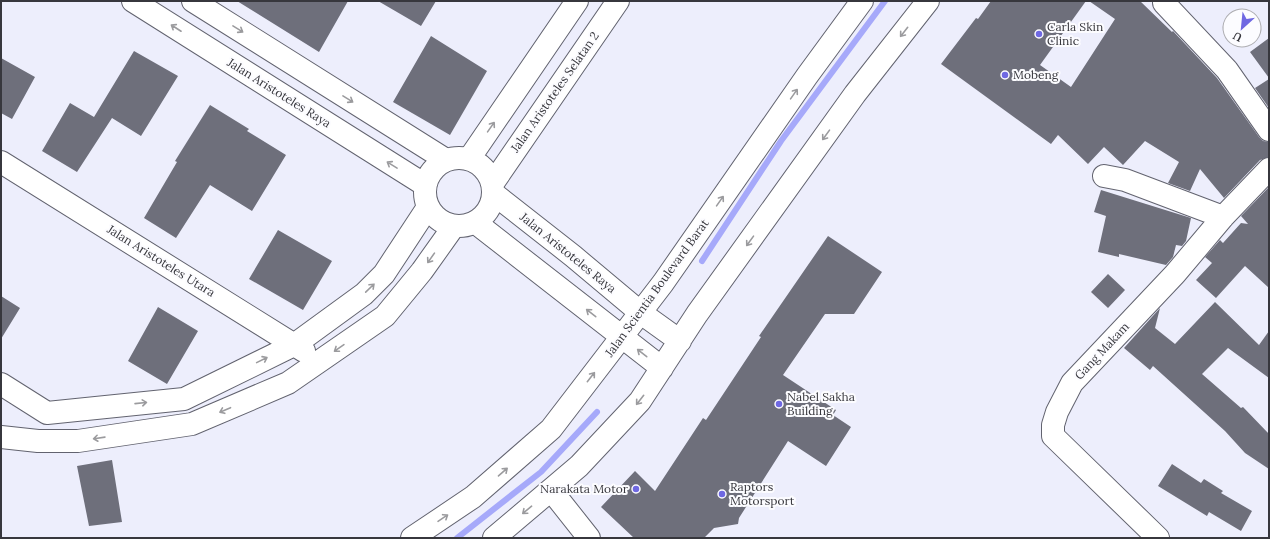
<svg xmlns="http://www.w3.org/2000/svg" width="1270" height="539" font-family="Lora,serif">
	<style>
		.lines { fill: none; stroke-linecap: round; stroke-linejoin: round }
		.stream { stroke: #a6a9fa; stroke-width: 6 }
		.building { fill: #6e6f7b }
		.minor-casing { stroke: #62636f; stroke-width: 24 }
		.minor { stroke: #fff; stroke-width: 22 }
		.oneway { stroke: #9b9b9e }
		.poi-dot { fill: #6f68e2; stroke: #fcfcff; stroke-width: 1.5 }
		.labels { text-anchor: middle; stroke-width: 4; stroke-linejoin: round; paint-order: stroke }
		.poi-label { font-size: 12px; fill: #37373d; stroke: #fcfcff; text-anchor: start }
		.street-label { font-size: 12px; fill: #37373d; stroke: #fcfcff }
	</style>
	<rect width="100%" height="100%" fill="#edeefc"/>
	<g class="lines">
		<path class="stream" d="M702 261 781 141 885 1
			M457 538 541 472 597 412"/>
	</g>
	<path class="building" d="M237 1H348L319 52Z
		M378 1H436L421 26Z
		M991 1H1086L1040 65 1071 87 1115 19 1089 1H1140L1172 32 1173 31 1217 78 1259 137 1263 141 1269 142V157L1260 160 1224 198 1200 169 1190 191 1168 183 1179 162 1145 141 1123 165 1104 147 1088 164 1058 135 1051 144 941 64 976 18 978 19Z
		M431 36 487 71 450 135 393 102Z
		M1269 38V78L1250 52Z
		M134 51 178 76 141 136 112 118 77 172 42 151 70 103 94 117Z
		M1 58 35 77 12 119 1 113Z
		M1269 79V108L1255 88Z
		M210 105 249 129 247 131 286 155 252 211 210 185 176 238 144 218 177 162 175 161Z
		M1269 187V288L1245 266 1216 298 1196 280 1212 263 1205 257 1220 240 1223 243 1241 223 1248 224 1241 216Z
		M1101 190 1191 218 1186 241 1182 246 1176 245 1173 257 1166 265 1119 254V257L1098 252 1106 216 1094 212Z
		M278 230 332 261 303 310 249 279Z
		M828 236 882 272 854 314H825L783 375 836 410 833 415 851 427 826 466 788 441 739 518 738 524 714 528 704 538H634L601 507 635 471 655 491 703 418 706 420 761 337 759 336Z
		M1108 274 1125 290 1108 308 1091 292Z
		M1 296 20 308 1 339Z
		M1215 302 1259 345 1269 331V378L1228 348 1202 374 1241 408 1243 407 1269 434V469L1245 453 1225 431 1153 366 1150 370 1124 348 1160 308 1155 328 1175 344Z
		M158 307 198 331 167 384 128 361Z
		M112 460 122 522 89 526 77 466Z
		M1172 464 1201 483 1204 479 1223 491 1221 493 1252 511 1241 531 1209 512 1207 516 1158 486Z"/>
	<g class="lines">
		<g class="minor-casing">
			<path id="minor" d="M133 1 425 185
				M193 1 446 160
				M1164 3 1227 70 1269 130
				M425 192a34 34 0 1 1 68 0a34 34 0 1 1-68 0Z
				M469 159 577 1
				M1 162 304 351
				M1104 176 1125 180 1223 217
				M493 183 618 1
				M494 194 573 256 641 313 680 341
				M476 223 662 368
				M1 384 47 413
				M47 413 184 399 294 345 364 294 384 274 428 207
				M1 437 38 441H78L192 424 288 383 385 316 422 271 454 226
				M551 490 589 538
				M412 538 473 497 551 429 663 283 807 76 862 1
				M494 538 579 466 640 401 697 314 855 94 928 1
				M1158 538 1053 436V425L1057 412 1072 383 1175 274 1223 217 1269 169"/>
		</g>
		<use href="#minor" class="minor"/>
	</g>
	<defs><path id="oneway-shaft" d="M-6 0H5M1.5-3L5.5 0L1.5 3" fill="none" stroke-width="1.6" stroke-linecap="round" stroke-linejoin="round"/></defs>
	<g class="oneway">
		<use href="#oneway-shaft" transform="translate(176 28) rotate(-147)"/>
		<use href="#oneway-shaft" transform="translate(238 29) rotate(32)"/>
		<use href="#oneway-shaft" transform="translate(904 32) rotate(128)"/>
		<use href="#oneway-shaft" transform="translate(794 94) rotate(-55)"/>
		<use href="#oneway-shaft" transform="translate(348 99) rotate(32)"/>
		<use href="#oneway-shaft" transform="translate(491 127) rotate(-55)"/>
		<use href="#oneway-shaft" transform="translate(826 135) rotate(126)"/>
		<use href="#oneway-shaft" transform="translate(392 165) rotate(-148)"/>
		<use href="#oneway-shaft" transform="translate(720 201) rotate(-55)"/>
		<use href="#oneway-shaft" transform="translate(750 241) rotate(126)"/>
		<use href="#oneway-shaft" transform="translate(431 258) rotate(125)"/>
		<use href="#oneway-shaft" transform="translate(370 288) rotate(-44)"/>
		<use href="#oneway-shaft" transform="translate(591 313) rotate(-142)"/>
		<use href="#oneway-shaft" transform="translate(339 348) rotate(145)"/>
		<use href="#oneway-shaft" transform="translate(642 353) rotate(-142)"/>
		<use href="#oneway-shaft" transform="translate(262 360) rotate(-26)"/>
		<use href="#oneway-shaft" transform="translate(591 377) rotate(-52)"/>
		<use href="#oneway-shaft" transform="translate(640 400) rotate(128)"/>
		<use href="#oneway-shaft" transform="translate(141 403) rotate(-6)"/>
		<use href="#oneway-shaft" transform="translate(225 410) rotate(157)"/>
		<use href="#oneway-shaft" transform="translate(99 438) rotate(172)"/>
		<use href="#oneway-shaft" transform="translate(503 472) rotate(-41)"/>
		<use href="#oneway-shaft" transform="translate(527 510) rotate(140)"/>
		<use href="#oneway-shaft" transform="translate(443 518) rotate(-34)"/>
	</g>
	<g class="poi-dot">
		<circle cx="1039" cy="34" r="4"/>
		<circle cx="1005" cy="75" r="4"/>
		<circle cx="779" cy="404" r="4"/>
		<circle cx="636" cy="489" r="4"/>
		<circle cx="722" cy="494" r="4"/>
	</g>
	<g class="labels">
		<g class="poi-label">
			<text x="1047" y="31">Carla Skin<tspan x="1047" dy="14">Clinic</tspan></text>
			<text x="1013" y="79">Mobeng</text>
			<text x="787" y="401">Nabel Sakha<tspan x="787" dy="14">Building</tspan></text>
			<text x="730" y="491">Raptors<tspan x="730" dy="14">Motorsport</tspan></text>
			<text x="628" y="493" text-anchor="end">Narakata Motor</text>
		</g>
		<g class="street-label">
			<text transform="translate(555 92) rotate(-55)" y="4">Jalan Aristoteles Selatan 2</text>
			<text transform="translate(279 93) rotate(32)" y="4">Jalan Aristoteles Raya</text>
			<text transform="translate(568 253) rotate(39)" y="4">Jalan Aristoteles Raya</text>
			<text transform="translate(161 261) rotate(32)" y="4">Jalan Aristoteles Utara</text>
			<text transform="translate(657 288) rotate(-54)" y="4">Jalan Scientia Boulevard Barat</text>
			<text transform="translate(1102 351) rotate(-47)" y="4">Gang Makam</text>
		</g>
	</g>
	<rect width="1270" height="539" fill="none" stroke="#37373d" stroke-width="4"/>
	<g transform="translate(1242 28) rotate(207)"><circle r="19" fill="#fcfcff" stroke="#adadb1"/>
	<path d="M0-3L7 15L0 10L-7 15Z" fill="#6f68e2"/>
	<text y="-6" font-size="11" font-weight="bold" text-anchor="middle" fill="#37373d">U</text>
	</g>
</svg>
